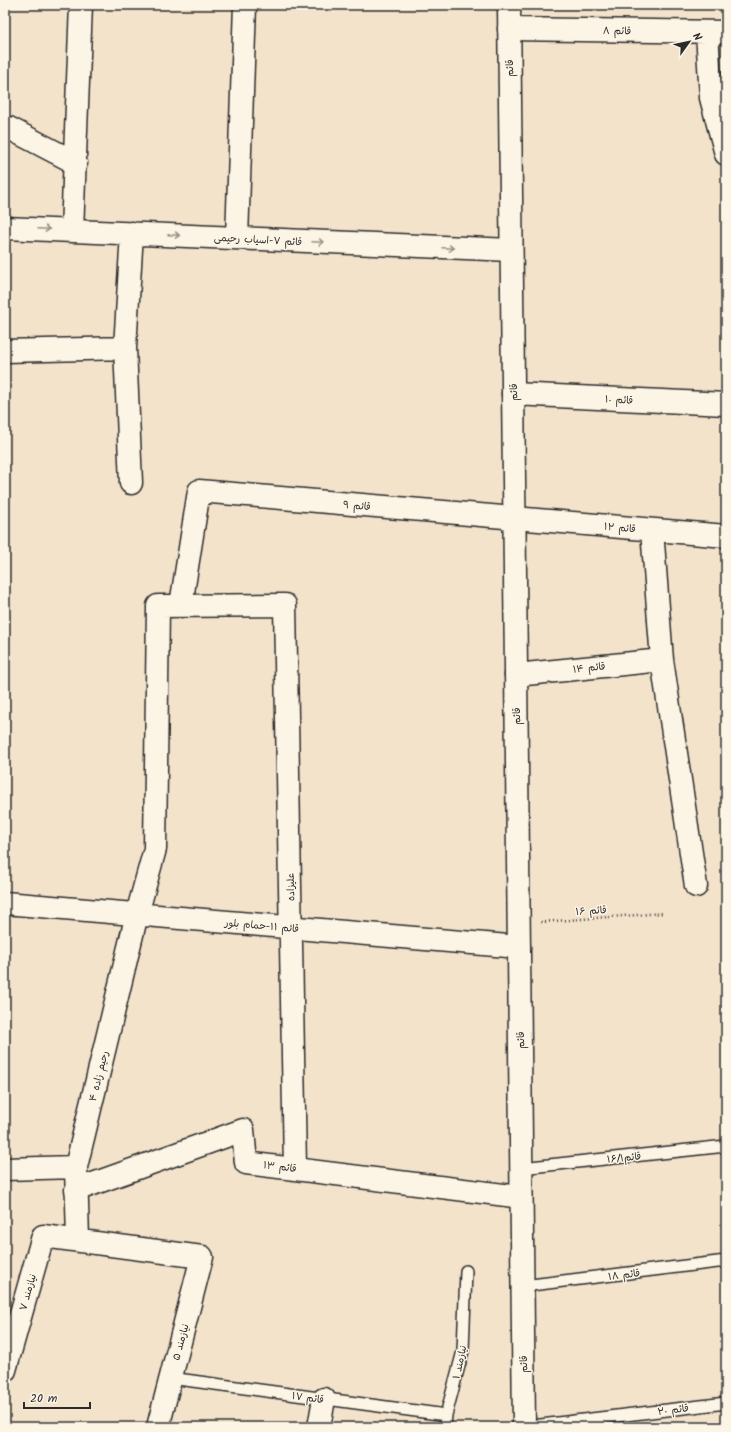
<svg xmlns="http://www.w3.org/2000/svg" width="731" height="1432" font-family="Kalam,'Playpen Sans Arabic',sans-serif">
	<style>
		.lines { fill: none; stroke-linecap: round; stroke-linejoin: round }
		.service-casing { stroke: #2b2b2b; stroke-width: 14 }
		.minor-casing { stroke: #2b2b2b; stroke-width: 25 }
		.primary-casing { stroke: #2b2b2b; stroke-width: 25 }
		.path { stroke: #2b2b2b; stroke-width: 2.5; stroke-dasharray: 1 3; stroke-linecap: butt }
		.service { stroke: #fcf5e5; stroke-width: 11 }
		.minor { stroke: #fcf5e5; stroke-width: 22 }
		.primary { stroke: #fcf5e5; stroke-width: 22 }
		.oneway { stroke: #949088 }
		.labels { text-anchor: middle; stroke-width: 3; stroke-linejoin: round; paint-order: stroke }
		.street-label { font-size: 10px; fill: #2b2b2b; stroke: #fcf5e5 }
	</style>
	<rect width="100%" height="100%" fill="#f3e3cb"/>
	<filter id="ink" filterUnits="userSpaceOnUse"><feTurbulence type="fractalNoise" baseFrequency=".025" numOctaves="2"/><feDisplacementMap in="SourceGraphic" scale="8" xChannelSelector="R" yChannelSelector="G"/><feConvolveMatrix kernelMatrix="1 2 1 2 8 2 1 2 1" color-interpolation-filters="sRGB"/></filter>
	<g filter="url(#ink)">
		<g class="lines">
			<g class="service-casing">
				<path id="service" d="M521 1168 726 1146
					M523 1286 726 1261
					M170 1378 446 1415
					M445 1427 446 1415 463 1351 466 1271
					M524 1427 726 1403"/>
			</g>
			<g class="minor-casing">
				<path id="minor" d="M509 29 726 32
					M707 32 711 98 726 154
					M5 129 9 128 76 163
					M5 228 511 250
					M72 231 81 5
					M237 238 245 5
					M5 351 125 348
					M513 394 726 404
					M131 483 125 348 132 233
					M652 530 662 660 696 886
					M181 605 199 491 726 536
					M516 675 662 660
					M5 903 519 947
					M5 1169 76 1167
					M76 1190 243 1130 246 1163 521 1197
					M78 1240 76 1167 137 914 155 849 158 606 285 605 295 1168
					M5 1370 43 1236 202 1257 158 1427
					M319 1427 324 1399"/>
			</g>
			<g class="primary-casing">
				<path id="primary" d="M509 5 524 1427"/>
			</g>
			<path class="path" d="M541 922 664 913"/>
			<use href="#service" class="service"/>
			<use href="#minor" class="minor"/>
			<use href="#primary" class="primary"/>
		</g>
		<defs><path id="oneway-shaft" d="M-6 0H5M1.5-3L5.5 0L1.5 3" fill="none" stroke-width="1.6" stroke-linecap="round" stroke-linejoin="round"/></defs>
		<g class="oneway">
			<use href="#oneway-shaft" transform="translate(44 229) rotate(3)"/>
			<use href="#oneway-shaft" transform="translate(174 235) rotate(3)"/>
			<use href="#oneway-shaft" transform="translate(318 242) rotate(3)"/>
			<use href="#oneway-shaft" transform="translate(448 248) rotate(3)"/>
		</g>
	</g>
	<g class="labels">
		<g class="street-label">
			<text transform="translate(617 30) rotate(1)" y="4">قائم ۸</text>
			<text transform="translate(509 68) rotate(-91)" y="4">قائم</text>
			<text transform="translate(258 239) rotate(3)" y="4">قائم ۷-اسیاب رحیمی</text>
			<text transform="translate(513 392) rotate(-91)" y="4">قائم</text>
			<text transform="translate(619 399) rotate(3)" y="4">قائم ۱۰</text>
			<text transform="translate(357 505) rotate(5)" y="4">قائم ۹</text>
			<text transform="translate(620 527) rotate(5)" y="4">قائم ۱۲</text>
			<text transform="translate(589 667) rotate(-6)" y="4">قائم ۱۴</text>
			<text transform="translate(516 716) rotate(-91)" y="4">قائم</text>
			<text transform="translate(290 887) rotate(-91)" y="4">علیزاده</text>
			<text transform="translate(591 910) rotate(-4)" y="4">قائم ۱۶</text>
			<text transform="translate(262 925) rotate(5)" y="4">قائم ۱۱-حمام بلور</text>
			<text transform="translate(520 1040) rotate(-91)" y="4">قائم</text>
			<text transform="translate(98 1076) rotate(-76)" y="4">رحیم زاده ۴</text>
			<text transform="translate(624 1157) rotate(-6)" y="4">قائم۱۶/۱</text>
			<text transform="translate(280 1166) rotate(7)" y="4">قائم ۱۳</text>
			<text transform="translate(624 1274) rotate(-7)" y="4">قائم ۱۸</text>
			<text transform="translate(27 1292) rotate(-74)" y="4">نیازمند ۷</text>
			<text transform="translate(180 1342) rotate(-75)" y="4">نیازمند ۵</text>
			<text transform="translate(459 1362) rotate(-78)" y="4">نیازمند ۱</text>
			<text transform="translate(523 1364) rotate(-91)" y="4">قائم</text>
			<text transform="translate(308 1397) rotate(8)" y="4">قائم ۱۷</text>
			<text transform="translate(673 1409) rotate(-7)" y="4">قائم ۲۰</text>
		</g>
	</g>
	<rect width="731" height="1432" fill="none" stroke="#fcf5e5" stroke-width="20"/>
	<rect x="10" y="10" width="711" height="1412" fill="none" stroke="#2b2b2b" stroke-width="1.5" filter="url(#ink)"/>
	<g transform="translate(689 42) rotate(57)" stroke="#fcf5e5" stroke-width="3" paint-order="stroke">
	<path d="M0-3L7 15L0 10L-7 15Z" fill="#2b2b2b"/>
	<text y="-6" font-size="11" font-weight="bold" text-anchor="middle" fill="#2b2b2b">N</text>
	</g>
	<path d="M24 1402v6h66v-6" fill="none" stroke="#2b2b2b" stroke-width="2"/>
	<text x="30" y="1402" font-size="12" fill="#2b2b2b" stroke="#fcf5e5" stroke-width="3" paint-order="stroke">20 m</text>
</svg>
